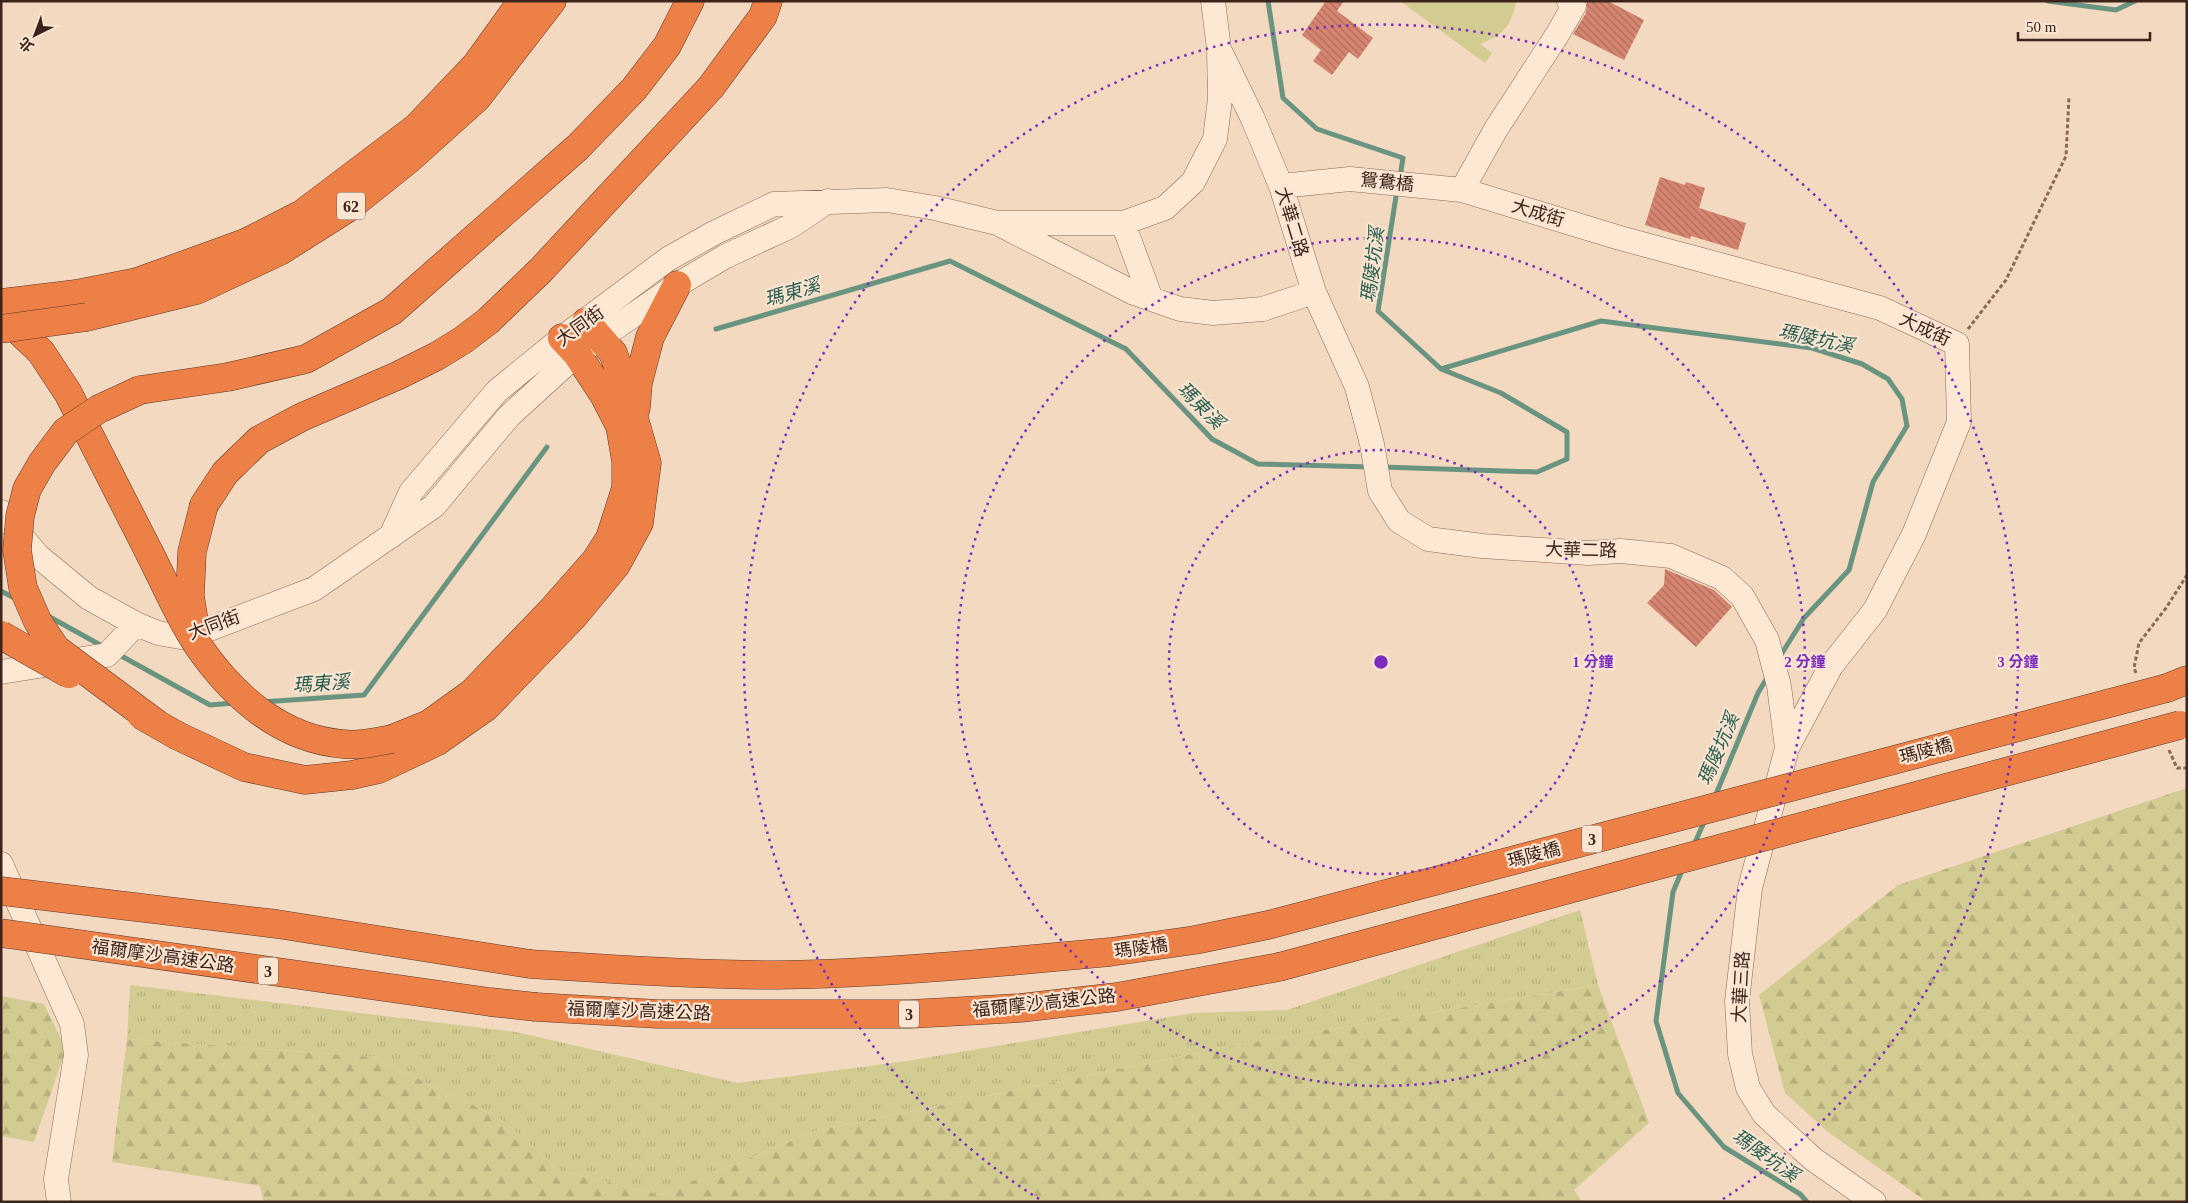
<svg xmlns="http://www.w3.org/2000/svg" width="2188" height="1203" font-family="'Times New Roman','Noto Sans TC',serif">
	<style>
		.grass { fill: url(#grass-tufts) }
		.forest { fill: url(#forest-firs) }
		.pitch { fill: #d3cc92 }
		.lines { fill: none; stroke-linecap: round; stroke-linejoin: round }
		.stream { stroke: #699480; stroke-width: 5 }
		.building { fill: url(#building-back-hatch) }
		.minor-casing { stroke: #8f6855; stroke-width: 25 }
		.highway-casing { stroke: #5c372a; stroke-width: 29 }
		.path { stroke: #8f6855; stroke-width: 3; stroke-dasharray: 4 2.5; stroke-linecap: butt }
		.minor { stroke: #fde8d4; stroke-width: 24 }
		.highway { stroke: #ed8046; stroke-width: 28 }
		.highway-bridge-casing { stroke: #5c372a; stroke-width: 29; stroke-linecap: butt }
		.highway-bridge { stroke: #ed8046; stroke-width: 28 }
		.ring { fill: none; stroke: #7b2cbf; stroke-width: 2.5; stroke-dasharray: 2.5 5 }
		.labels { text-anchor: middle; stroke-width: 4.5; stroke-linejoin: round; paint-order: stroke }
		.shield { fill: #f9e5d1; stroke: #755e52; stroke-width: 1 }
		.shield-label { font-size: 16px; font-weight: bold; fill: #3c241c }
		.street-label { font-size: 18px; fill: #3c241c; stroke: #f9e5d1 }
		.water-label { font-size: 19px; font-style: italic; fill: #295e4f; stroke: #f9e5d1 }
		.centre { fill: #7b2cbf; stroke: #f9e5d1; stroke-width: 2.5 }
		.ring-label { font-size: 15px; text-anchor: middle; font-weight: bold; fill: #7b2cbf; stroke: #f9e5d1; stroke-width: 4.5; stroke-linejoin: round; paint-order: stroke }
	</style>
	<defs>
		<pattern id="grass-tufts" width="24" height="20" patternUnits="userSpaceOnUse" patternTransform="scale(1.25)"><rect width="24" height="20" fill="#d3cc92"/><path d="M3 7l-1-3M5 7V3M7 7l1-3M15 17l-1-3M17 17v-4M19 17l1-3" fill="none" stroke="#b6af7d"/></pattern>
		<pattern id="forest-firs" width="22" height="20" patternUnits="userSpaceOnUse" patternTransform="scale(1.25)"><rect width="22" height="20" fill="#d3cc92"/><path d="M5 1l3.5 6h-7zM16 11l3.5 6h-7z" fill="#b6af7d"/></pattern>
		<pattern id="building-back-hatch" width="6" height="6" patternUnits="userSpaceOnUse" patternTransform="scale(1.25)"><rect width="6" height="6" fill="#d68571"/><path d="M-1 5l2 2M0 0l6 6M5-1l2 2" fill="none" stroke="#af6d5c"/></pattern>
	</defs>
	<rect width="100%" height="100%" fill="#f3d9c0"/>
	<path class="grass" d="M1580 910 1598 985 1236 1045 815 1131 660 1195 561 1171 498 1117 372 1057 127 1039 130 985 516 1032 738 1083 907 1061 1193 1013 1287 1010Z"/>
	<path class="forest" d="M2187 788V1202H1927L1828 1132 1785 1093 1759 995 1898 885Z
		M1598 985 1649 1123 1574 1190 1582 1202H264L260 1186 112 1162 127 1039 372 1057 498 1117 561 1171 660 1195 815 1131 1236 1045Z
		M1 996 44 1004 66 1049 34 1142 1 1136Z"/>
	<path class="pitch" d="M1400 1H1516C1511 26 1504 35 1480 44L1492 53 1485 63Z"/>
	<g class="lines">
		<path class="stream" d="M1268 1 1283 98 1317 129 1403 158 1400 177
			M2048 1 2116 10 2135 1
			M1397 190 1378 311 1441 369 1601 321 1812 348 1862 364 1888 379 1902 399 1907 426 1873 482 1849 570 1804 618 1779 658
			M716 329 950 261 1126 349 1212 439 1258 464 1371 467
			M1382 467 1537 472 1567 459V432L1501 393 1441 369
			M1 591 16 599
			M48 616 104 647
			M116 653 210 705 234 703
			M262 702 364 695 547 447
			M1714 799 1758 693 1768 676
			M1693 847 1705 820
			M1683 868 1673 892 1656 1021 1678 1093 1724 1147 1800 1194 1807 1202"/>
	</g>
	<path class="building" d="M1326 1H1344L1337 11 1373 38 1358 59 1349 52 1332 75 1313 61 1321 50 1302 35Z
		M1587 1H1608L1644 20 1624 60 1573 34 1586 13Z
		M1660 177 1685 185 1686 182 1705 188 1699 208 1746 223 1738 250 1691 236 1690 239 1645 225Z
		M1665 569 1714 590 1732 607 1696 647 1647 603 1664 585Z"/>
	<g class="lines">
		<g class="minor-casing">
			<path id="minor" d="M1213 1 1219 49 1253 119 1281 186 1314 292 1357 387 1372 444 1380 491 1399 521 1428 539 1482 546 1588 553 1621 551 1671 556 1722 578 1742 596 1767 640 1779 686 1787 748
				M1569 1 1574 6 1557 35 1496 129 1462 190 1620 238 1880 308 1957 344 1959 422 1914 534 1875 610 1831 666 1787 748 1750 888 1737 1001 1740 1054 1748 1088 1764 1114 1813 1159 1874 1202
				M1281 186 1350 179 1462 190
				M1123 223 1151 299
				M1003 226 1134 293 1180 309 1213 313 1263 309 1314 292
				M1 512 38 556 89 598 136 624 158 633 186 638 314 589 434 506 509 416 577 354 677 285 726 256 791 226 828 201
				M391 536 411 492 497 391 562 338 668 259 714 233 774 204 887 200 935 208 997 223H1123L1165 208 1193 182 1215 139 1220 99 1219 49
				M1 672 107 655 136 624
				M1 864 72 1024 76 1055 56 1179 59 1202"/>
		</g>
		<g class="highway-casing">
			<path id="highway" d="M1 303 76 294 137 282 245 243 302 214 417 127 476 65 522 1
				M1 314 41 352 68 393 149 552
				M87 317 197 290 280 251 348 208 408 160 477 98 552 1
				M140 390 228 377 306 359 392 311 578 147 634 89 667 46 690 1
				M636 408 638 383 650 337 677 285
				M204 505 225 473 259 440 302 417 397 376 437 356 463 340 488 321 541 270 711 87 763 16 768 1
				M2167 688 2187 680
				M178 736 244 767 305 780 352 775 379 769 436 742 486 707 573 617 616 565 639 523 647 463 622 377 613 353 586 322
				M392 739 429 724 472 693 551 611 596 560 610 538 626 488V461L620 426 604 395 577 354 562 338
				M530 964C613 969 695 975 777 975 856 974 934 968 1012 961
				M536 1007 658 1014H910L1020 1008 1117 997 1279 967"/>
		</g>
		<path class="path" d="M1968 329 2006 280 2066 156 2069 97
			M2136 673 2134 668 2139 643 2166 608 2187 575
			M2169 750 2177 768H2187"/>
		<use href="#minor" class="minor"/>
		<use href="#highway" class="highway"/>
		<g class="highway-bridge-casing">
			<path id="highway-bridge" d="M1 329 87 317
				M140 390 99 409 66 431 42 463 27 489 20 516 17 550 23 588 38 622 56 649 157 724
				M149 552C165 583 179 618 199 647 233 696 281 739 343 744 360 746 376 742 392 739
				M195 628 190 596 192 552 204 505
				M1 635 69 674
				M141 715 178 736
				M1 891 277 924 530 964
				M1 933 490 1002 536 1007
				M1012 961 1110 952 1195 940 1268 925 2167 688
				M1279 967 2180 725"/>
		</g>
		<use href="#highway-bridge" class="highway-bridge"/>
	</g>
	<g class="ring">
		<circle cx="1381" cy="662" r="212"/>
		<circle cx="1381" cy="662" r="424"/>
		<path d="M1039 1199A637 637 0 1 1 1723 1199"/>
	</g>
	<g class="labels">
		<g class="shield">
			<rect x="337" y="192.5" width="28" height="27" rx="4"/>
			<rect x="1582" y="825.5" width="20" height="27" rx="4"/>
			<rect x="258" y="957.5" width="20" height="27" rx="4"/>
			<rect x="899" y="1000.5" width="20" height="27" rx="4"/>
		</g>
		<g class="shield-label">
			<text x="351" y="212">62</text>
			<text x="1592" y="845">3</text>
			<text x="268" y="977">3</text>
			<text x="909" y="1020">3</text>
		</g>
		<g class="street-label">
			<text transform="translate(1387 182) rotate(6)" y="6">鴛鴦橋</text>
			<text transform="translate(1538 213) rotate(17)" y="6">大成街</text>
			<text transform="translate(1292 222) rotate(73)" y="6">大華二路</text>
			<text transform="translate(580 326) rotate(-36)" y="6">大同街</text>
			<text transform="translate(1925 329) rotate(25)" y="6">大成街</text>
			<text transform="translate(1581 550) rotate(1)" y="6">大華二路</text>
			<text transform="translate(214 625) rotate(-20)" y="6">大同街</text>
			<text transform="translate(1926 751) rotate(-15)" y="6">瑪陵橋</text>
			<text transform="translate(1534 855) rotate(-15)" y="6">瑪陵橋</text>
			<text transform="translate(1141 948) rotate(-8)" y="6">瑪陵橋</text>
			<text transform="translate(163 956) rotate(8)" y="6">福爾摩沙高速公路</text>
			<text transform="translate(1741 987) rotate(-87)" y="6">大華三路</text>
			<text transform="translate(1044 1003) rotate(-6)" y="6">福爾摩沙高速公路</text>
			<text transform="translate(639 1011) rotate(2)" y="6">福爾摩沙高速公路</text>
		</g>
		<g class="water-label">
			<text transform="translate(1372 265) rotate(-83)" y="7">瑪陵坑溪</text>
			<text transform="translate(792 292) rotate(-16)" y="7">瑪東溪</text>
			<text transform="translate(1816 338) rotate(12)" y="7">瑪陵坑溪</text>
			<text transform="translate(1201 405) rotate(45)" y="7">瑪東溪</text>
			<text transform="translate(321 683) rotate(-4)" y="7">瑪東溪</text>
			<text transform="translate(1718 749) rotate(-67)" y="7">瑪陵坑溪</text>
			<text transform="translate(1766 1155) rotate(35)" y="7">瑪陵坑溪</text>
		</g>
	</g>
	<circle cx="1381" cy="662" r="8" class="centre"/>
	<g class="ring-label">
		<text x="1593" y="667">1 分鐘</text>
		<text x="1805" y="667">2 分鐘</text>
		<text x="2018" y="667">3 分鐘</text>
	</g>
	<rect width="2188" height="1203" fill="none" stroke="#3c241c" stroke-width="5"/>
	<g transform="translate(35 35) rotate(222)" stroke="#f9e5d1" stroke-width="4" paint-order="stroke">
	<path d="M0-4L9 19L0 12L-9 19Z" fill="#3c241c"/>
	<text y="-8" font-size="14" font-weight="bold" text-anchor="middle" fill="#3c241c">北</text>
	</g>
	<path d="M2018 32v8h132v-8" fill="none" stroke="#3c241c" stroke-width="2.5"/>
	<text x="2026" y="32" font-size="15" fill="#3c241c" stroke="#f9e5d1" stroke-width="4" paint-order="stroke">50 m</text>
</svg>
